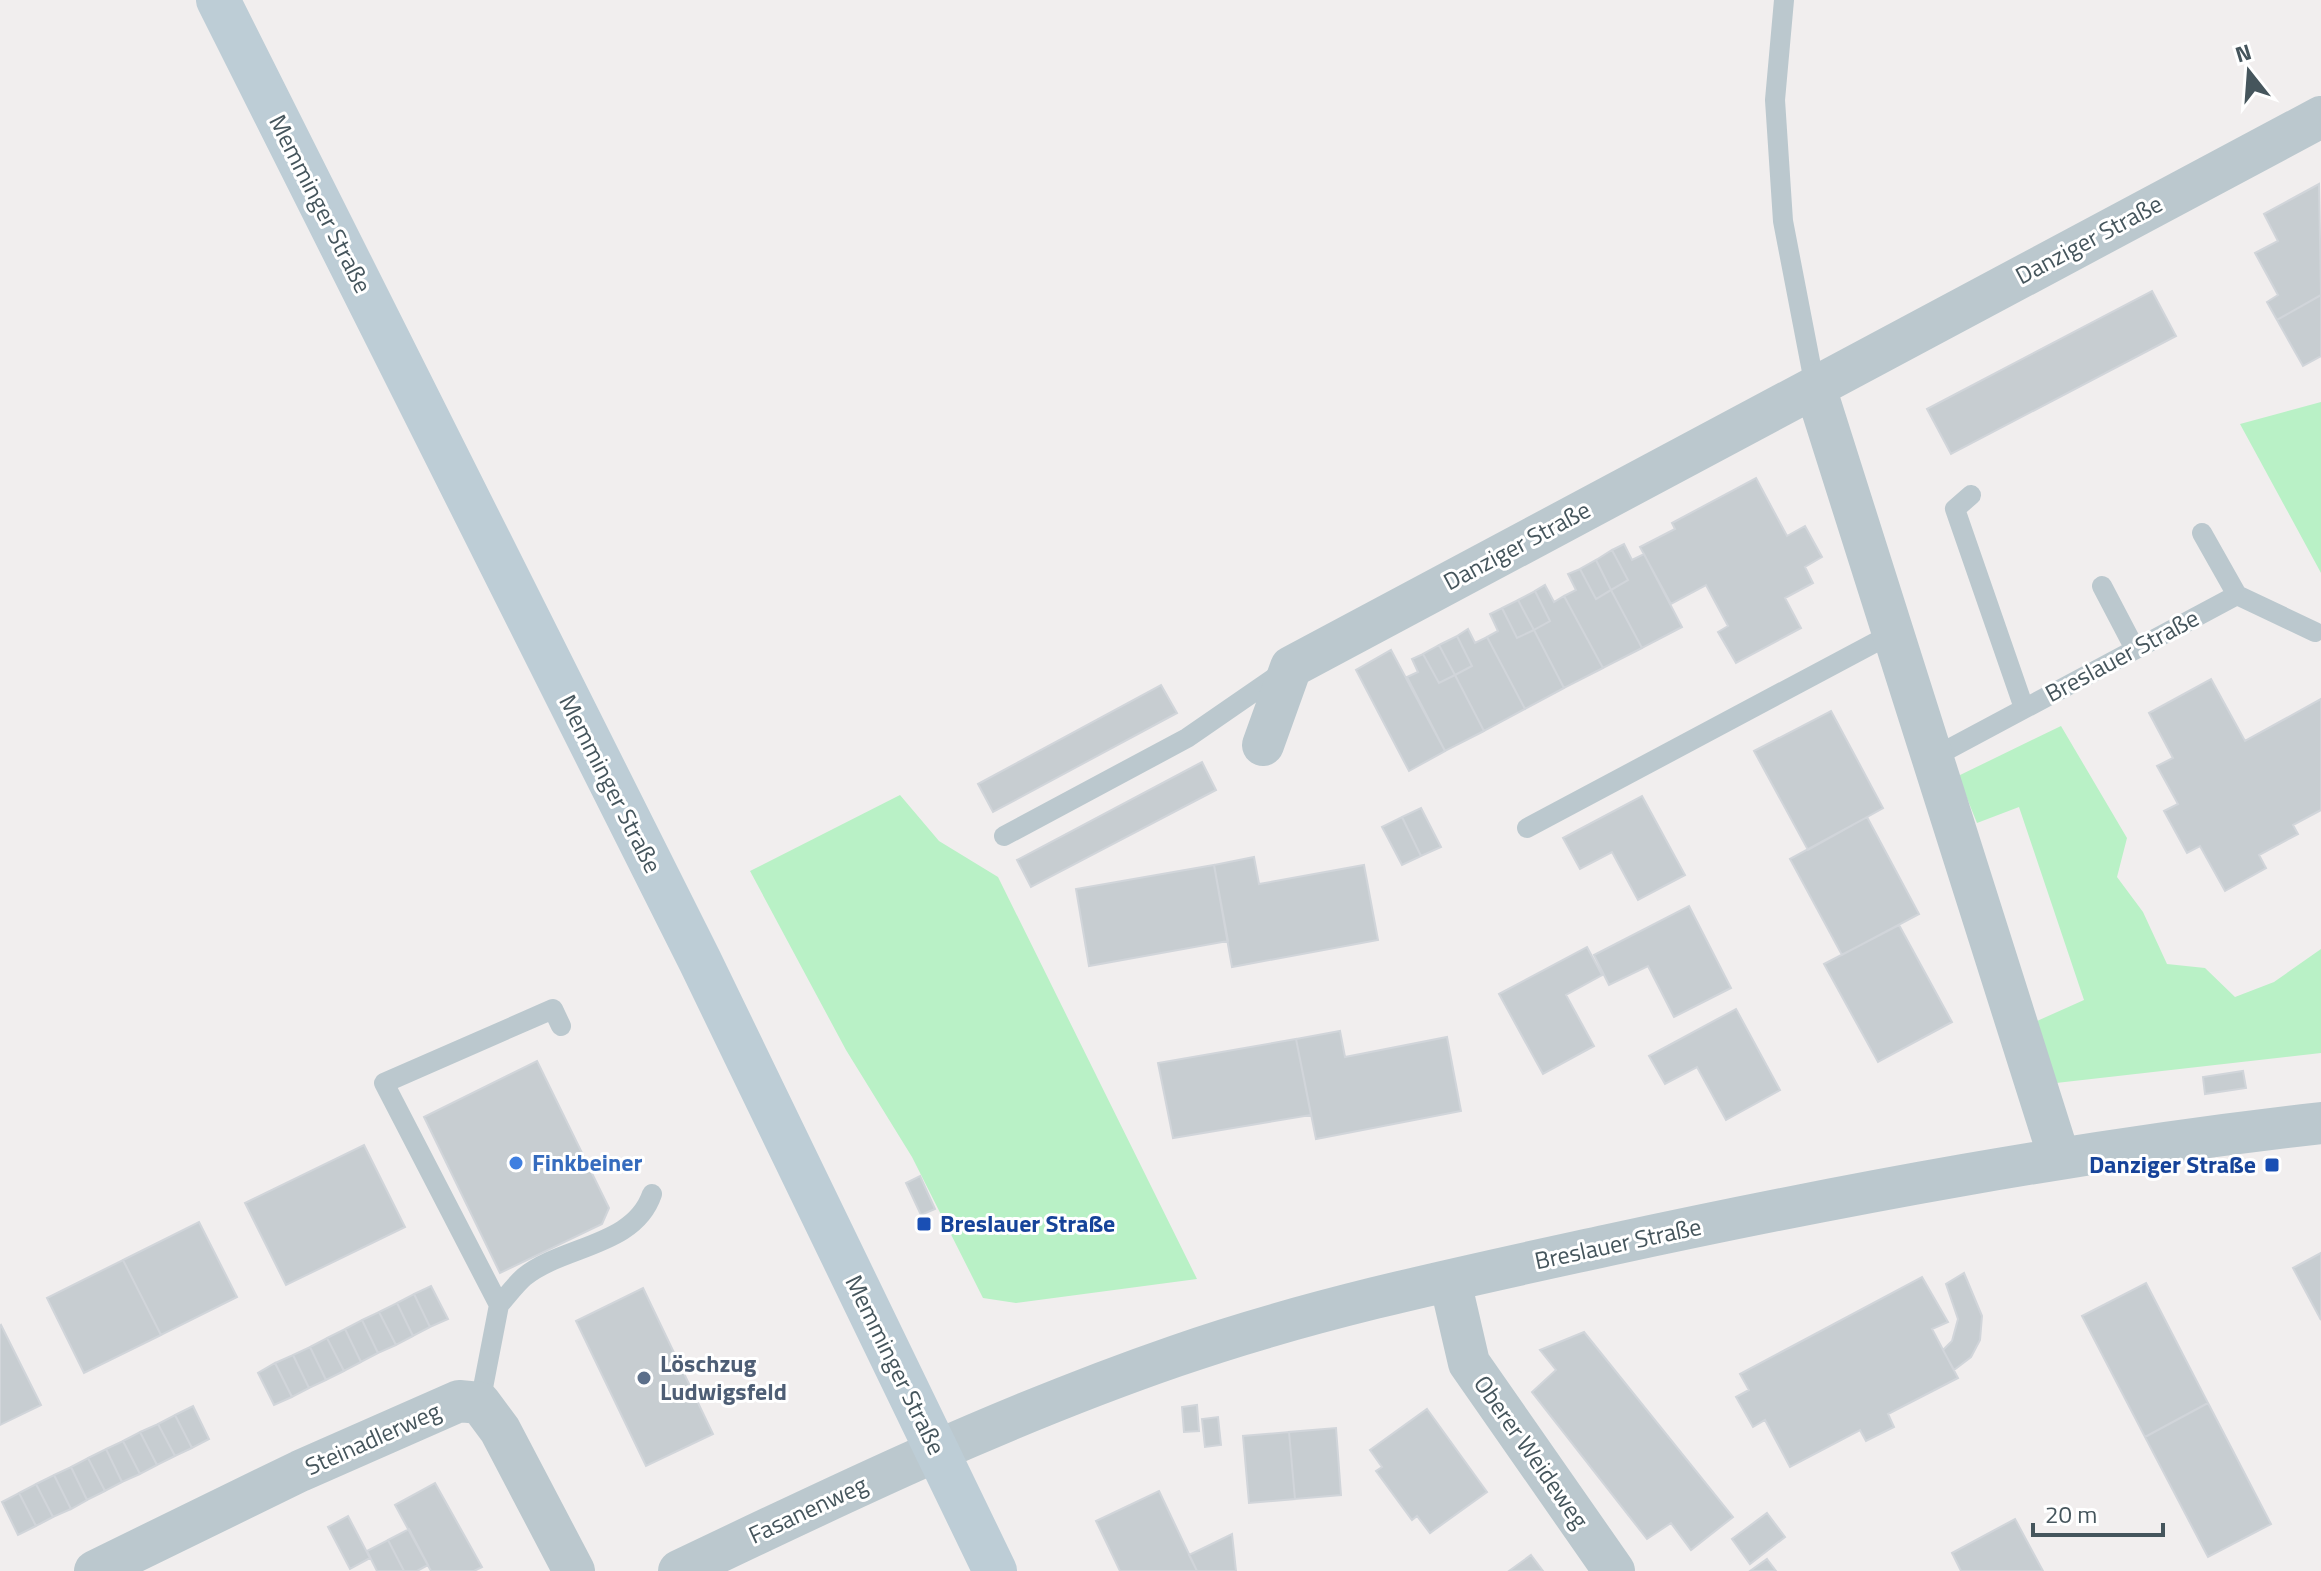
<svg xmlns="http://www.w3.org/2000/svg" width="2321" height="1571" font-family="'Titillium Web',sans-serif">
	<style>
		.green { fill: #b9f1c6 }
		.building { fill: #c7cdd1; stroke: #d1d5da; stroke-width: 2 }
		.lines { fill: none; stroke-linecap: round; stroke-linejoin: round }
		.lane { stroke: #bbc8ce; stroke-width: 20 }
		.street { stroke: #bbc8ce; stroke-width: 42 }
		.secondary { stroke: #bdcdd6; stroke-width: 44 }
		.shop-dot { fill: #3f7fe0; stroke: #fff; stroke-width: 3 }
		.transit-dot { fill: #1a4fb4; stroke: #fff; stroke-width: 3 }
		.service-dot { fill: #5c6f8a; stroke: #fff; stroke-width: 3 }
		.labels { text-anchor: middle; stroke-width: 6; stroke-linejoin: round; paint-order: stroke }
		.street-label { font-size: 24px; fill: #45555c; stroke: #fff }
		.shop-label { font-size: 24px; font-weight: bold; fill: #366cbe; stroke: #fff; text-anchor: start }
		.transit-label { font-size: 24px; font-weight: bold; fill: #164399; stroke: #fff; text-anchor: end }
		.service-label { font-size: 24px; font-weight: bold; fill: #4e5e75; stroke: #fff; text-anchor: start }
	</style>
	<rect width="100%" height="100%" fill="#f1eeee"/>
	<path class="green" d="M2321 402V573L2240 424Z
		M2061 726 2127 838 2117 877 2143 912 2167 964 2205 968 2235 997 2274 982 2321 949V1053L2056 1083 2037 1021 2084 1000 2019 807 1977 823 1958 776Z
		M900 795 939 841 998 877 1197 1279 1016 1303 983 1298 912 1157 846 1050 750 871Z"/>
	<path class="building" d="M2319 184 2321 295 2277 320 2267 302 2278 295 2255 253 2278 241 2264 214Z
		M2152 291 2176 336 1951 454 1927 409Z
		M2321 295V356L2303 366 2277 320Z
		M1756 478 1787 536 1805 526 1822 557 1805 567 1813 583 1785 598 1801 628 1736 663 1718 632 1728 626 1706 585 1671 604 1640 547 1675 529 1672 523Z
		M1624 544 1632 560 1644 554 1682 627 1642 648 1611 590 1628 580 1612 550Z
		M1612 550 1628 580 1611 590 1596 560Z
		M1596 560 1611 590 1596 599 1580 569Z
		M1580 569 1596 599 1611 590 1642 648 1603 668 1564 596 1576 590 1568 574Z
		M1545 585 1554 602 1564 596 1603 668 1564 688 1534 630 1550 621 1535 591Z
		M1535 591 1550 621 1534 630 1518 600Z
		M1518 600 1534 630 1517 638 1502 608Z
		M1502 608 1517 638 1534 630 1564 688 1525 709 1487 637 1498 631 1490 614Z
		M1468 629 1475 643 1487 637 1525 709 1484 731 1455 675 1472 666 1457 636Z
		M1457 636 1472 666 1455 675 1439 645Z
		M1439 645 1455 675 1439 683 1423 654Z
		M1391 650 1445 751 1409 771 1356 670Z
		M1423 654 1439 683 1455 675 1484 731 1445 751 1407 677 1418 672 1412 659Z
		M2211 679 2245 741 2321 699V810L2293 825 2298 834 2259 855 2266 868 2225 891 2200 846 2187 853 2164 811 2178 804 2157 766 2173 758 2149 713Z
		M1161 685 1177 713 993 812 978 784Z
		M1831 711 1883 808 1808 850 1754 751Z
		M1202 762 1216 790 1031 887 1017 860Z
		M1642 796 1685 875 1638 900 1612 852 1580 869 1563 838Z
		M1421 808 1441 847 1421 856 1402 817Z
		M1402 817 1421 856 1402 865 1382 827Z
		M1867 817 1919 914 1842 955 1790 859Z
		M1254 857 1259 884 1364 865 1378 940 1232 967 1214 865Z
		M1214 865 1228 941 1089 966 1076 889Z
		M1689 906 1731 988 1674 1017 1648 966 1609 985 1594 955Z
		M1899 925 1952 1022 1878 1062 1824 964Z
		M1587 947 1602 975 1566 995 1594 1046 1543 1074 1499 994Z
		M1736 1009 1780 1090 1726 1120 1697 1067 1665 1084 1649 1056Z
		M1340 1031 1345 1057 1447 1037 1461 1111 1316 1139 1296 1039Z
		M1296 1039 1311 1115 1173 1138 1158 1063Z
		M537 1061 609 1208 602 1224 500 1273 424 1117Z
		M2243 1071 2246 1088 2205 1094 2203 1077Z
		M364 1145 405 1227 286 1285 245 1203Z
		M920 1176 935 1209 921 1215 906 1183Z
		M199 1222 237 1297 161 1335 123 1260Z
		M2321 1253V1320L2293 1268Z
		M123 1260 161 1335 84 1373 47 1298Z
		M1964 1273 1982 1316 1980 1340 1971 1357 1954 1370 1943 1350 1952 1341 1958 1319 1946 1284Z
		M1922 1277 1948 1322 1932 1329 1958 1378 1888 1414 1894 1427 1866 1441 1860 1430 1790 1467 1765 1420 1753 1427 1736 1397 1749 1390 1740 1374Z
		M2146 1283 2208 1403 2145 1437 2082 1316Z
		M431 1286 448 1319 430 1327 414 1294Z
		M643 1288 713 1434 646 1466 576 1321Z
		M414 1294 430 1327 413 1336 397 1303Z
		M397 1303 413 1336 396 1345 379 1312Z
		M379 1312 396 1345 378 1353 362 1320Z
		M362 1320 378 1353 361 1362 345 1329Z
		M1 1325 41 1405 0 1425V1326Z
		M345 1329 361 1362 344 1371 327 1338Z
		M1584 1332 1733 1517 1691 1550 1671 1523 1647 1539 1532 1392 1556 1370 1540 1350Z
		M327 1338 344 1371 326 1380 310 1347Z
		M310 1347 326 1380 309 1388 293 1355Z
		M293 1355 309 1388 292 1397 275 1363Z
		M275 1363 292 1397 274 1405 258 1373Z
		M2208 1403 2271 1524 2208 1557 2145 1437Z
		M1197 1405 1199 1431 1184 1432 1182 1407Z
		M193 1406 209 1439 192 1448 175 1415Z
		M1427 1409 1487 1492 1430 1533 1417 1516 1412 1520 1376 1471 1382 1467 1370 1450Z
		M175 1415 192 1448 175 1456 158 1424Z
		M1218 1417 1221 1445 1205 1447 1202 1419Z
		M158 1424 175 1456 157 1465 140 1432Z
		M1336 1428 1341 1495 1295 1499 1289 1432Z
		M140 1432 157 1465 140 1474 123 1441Z
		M1289 1432 1295 1499 1249 1503 1243 1436Z
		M123 1441 140 1474 122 1482 106 1449Z
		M106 1449 122 1482 105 1491 88 1458Z
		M88 1458 105 1491 87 1500 71 1467Z
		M71 1467 87 1500 71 1509 54 1475Z
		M54 1475 71 1509 53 1517 36 1484Z
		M435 1483 482 1567 474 1571H431L395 1505Z
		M36 1484 53 1517 36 1526 19 1493Z
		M1159 1491 1197 1571H1120L1096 1521Z
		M19 1493 36 1526 18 1535 2 1502Z
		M1767 1513 1785 1537 1750 1564 1732 1539Z
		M348 1516 370 1558 350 1569 328 1527Z
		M2015 1519 2043 1571H1961L1952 1553Z
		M409 1529 428 1565 417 1571H404L388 1540Z
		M1232 1534 1236 1571H1197L1189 1555Z
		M388 1540 404 1571H377L367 1551Z
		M1531 1555 1543 1571H1509Z
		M1767 1559 1776 1571H1750Z"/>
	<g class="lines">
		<path class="lane" d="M1784 0 1775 100 1783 221 1815 387
			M1971 495 1955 509 2024 708
			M2202 533 2237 595
			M2102 586 2135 649
			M1932 758 2237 595 2315 632
			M1527 828 1893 633
			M1004 836 1187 738 1284 671
			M499 1305C507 1296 515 1285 524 1277 563 1245 634 1247 652 1194
			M480 1403 499 1305 384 1083 553 1009 561 1026"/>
		<path class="street" d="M1815 387 2059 1157
			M1263 745 1291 667 2321 117
			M1450 1281 1469 1363 1614 1571
			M95 1571 300 1471 459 1401 480 1403 500 1430 574 1571
			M679 1571C842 1493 1005 1415 1176 1356 1313 1308 1467 1276 1609 1245 1845 1194 2081 1150 2321 1123"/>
		<path class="secondary" d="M218 0 700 961 995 1571"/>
	</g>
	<circle class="shop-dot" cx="516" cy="1163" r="8"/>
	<g class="transit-dot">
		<rect x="2264" y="1157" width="16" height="16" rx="4"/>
		<rect x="916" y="1216" width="16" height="16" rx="4"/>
	</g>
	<circle class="service-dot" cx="644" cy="1378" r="8"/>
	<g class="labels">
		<g class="street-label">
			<text transform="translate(320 204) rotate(63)" y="8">Memminger Straße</text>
			<text transform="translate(2089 240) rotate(-28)" y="8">Danziger Straße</text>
			<text transform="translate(1517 546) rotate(-28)" y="8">Danziger Straße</text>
			<text transform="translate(2122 656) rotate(-28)" y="8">Breslauer Straße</text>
			<text transform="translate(610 784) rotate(63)" y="8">Memminger Straße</text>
			<text transform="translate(1618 1244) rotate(-12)" y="8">Breslauer Straße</text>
			<text transform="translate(895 1365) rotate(64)" y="8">Memminger Straße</text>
			<text transform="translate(373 1439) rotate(-24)" y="8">Steinadlerweg</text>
			<text transform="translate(1531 1452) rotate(55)" y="8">Oberer Weideweg</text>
			<text transform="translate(808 1510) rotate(-25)" y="8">Fasanenweg</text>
		</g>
		<g class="shop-label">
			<text x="532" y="1171">Finkbeiner</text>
		</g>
		<g class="transit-label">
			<text x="2256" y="1173">Danziger Straße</text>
			<text x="940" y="1232" text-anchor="start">Breslauer Straße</text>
		</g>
		<g class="service-label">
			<text x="660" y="1372">Löschzug<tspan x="660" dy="28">Ludwigsfeld</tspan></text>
		</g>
	</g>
	<g transform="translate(2249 72) rotate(343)" stroke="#ffffff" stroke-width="6" paint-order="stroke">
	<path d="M0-6L14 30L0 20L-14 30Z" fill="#45555c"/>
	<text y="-12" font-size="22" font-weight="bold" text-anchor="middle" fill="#45555c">N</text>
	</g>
	<path d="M2033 1523v12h130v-12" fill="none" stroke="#45555c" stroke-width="4"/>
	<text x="2045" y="1523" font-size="24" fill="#45555c" stroke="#ffffff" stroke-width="6" paint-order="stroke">20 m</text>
</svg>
